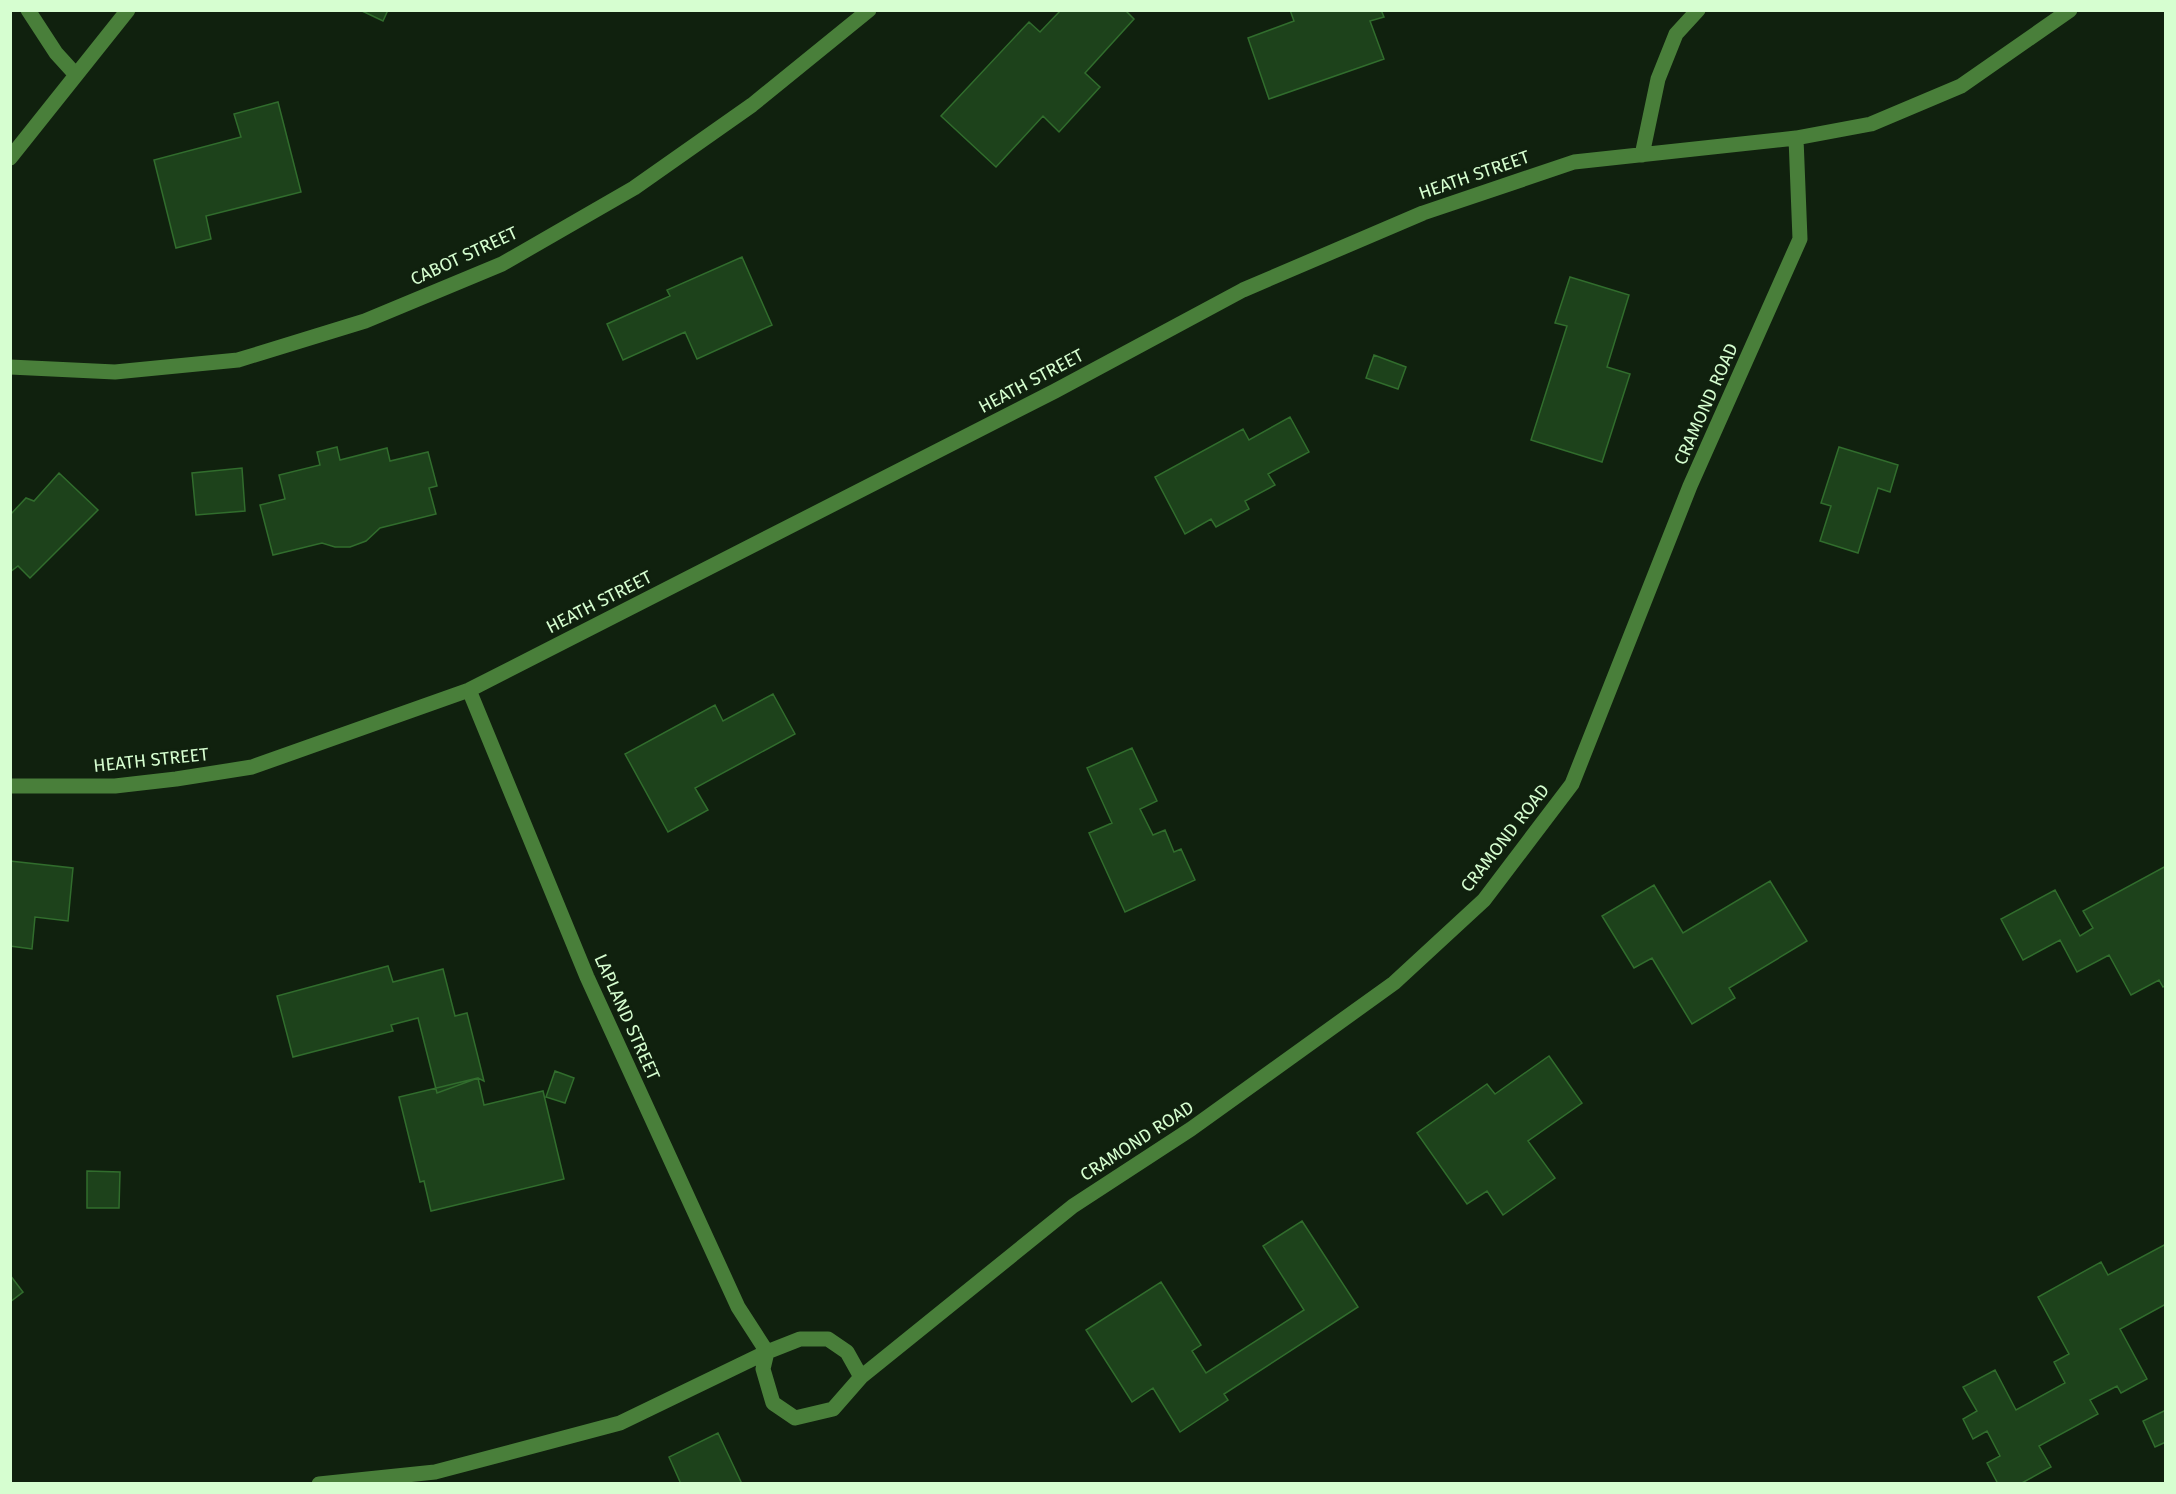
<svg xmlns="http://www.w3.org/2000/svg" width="2176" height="1494" font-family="'Fira Sans',sans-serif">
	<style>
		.building { fill: #1d421b; stroke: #316d2d; stroke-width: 1.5 }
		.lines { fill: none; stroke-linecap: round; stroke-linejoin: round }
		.minor { stroke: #497f3a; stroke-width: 15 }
		.labels { text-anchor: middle; stroke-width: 5; stroke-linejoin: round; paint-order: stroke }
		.street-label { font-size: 18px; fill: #d6fed0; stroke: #10210e }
	</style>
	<rect width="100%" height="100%" fill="#10210e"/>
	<path class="building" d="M360 10H388L383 21Z
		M1061 10H1125L1134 19 1085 73 1100 87 1059 132 1043 116 996 167 941 116 1029 22 1040 32Z
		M1290 10H1381L1384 17 1370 21 1384 59 1269 99 1248 38 1294 21Z
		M278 102 301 192 206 216 211 239 176 248 154 160 241 137 234 114Z
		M742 257 772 325 697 359 685 332 623 360 607 324 670 296 667 290Z
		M1570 277 1629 295 1607 367 1630 374 1602 462 1531 440 1567 326 1555 323Z
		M1374 355 1406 367 1398 389 1366 378Z
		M1290 417 1309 452 1268 474 1275 485 1245 501 1249 509 1216 527 1211 519 1185 534 1155 477 1243 429 1249 440Z
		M337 447 340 460 387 448 390 461 428 452 437 486 429 488 436 514 380 528 366 541 350 547H335L322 543 273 555 260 505 285 499 279 475 320 465 317 452Z
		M1839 447 1898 465 1890 492 1878 488 1858 553 1820 541 1831 506 1821 503Z
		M242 468 245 511 196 515 192 473Z
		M59 473 98 510 30 578 18 566 10 572V515L26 498 34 501Z
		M773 694 795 734 695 788 708 810 668 832 625 754 715 705 723 721Z
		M1132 748 1157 801 1140 809 1153 835 1165 830 1174 852 1181 849 1195 880 1125 912 1089 833 1112 823 1087 768Z
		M10 861 73 868 68 921 35 917 32 949 10 946Z
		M2166 866V985L2163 987 2159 980 2131 995 2109 955 2077 972 2060 940 2023 960 2001 919 2055 890 2080 936 2093 928 2083 911Z
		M1770 881 1807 941 1729 988 1735 998 1692 1024 1652 958 1634 968 1602 916 1654 885 1683 933Z
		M388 966 393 982 443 969 455 1016 467 1013 484 1081 478 1078 437 1093 418 1018 391 1025 393 1031 293 1057 277 996Z
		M1549 1056 1582 1103 1528 1141 1555 1178 1503 1215 1487 1191 1467 1204 1417 1133 1487 1084 1495 1094Z
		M555 1071 574 1078 565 1103 546 1097Z
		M478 1078 484 1105 543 1091 564 1179 431 1211 424 1181 420 1182 399 1097Z
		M87 1171 120 1172 119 1208H87Z
		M1302 1221 1358 1307 1224 1394 1228 1400 1180 1432 1153 1388 1132 1402 1086 1330 1161 1282 1201 1345 1192 1351 1206 1373 1304 1310 1263 1246Z
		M2166 1244V1304L2120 1329 2147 1379 2121 1393 2117 1386 2090 1400 2098 1414 2039 1446 2051 1467 2020 1484H1998L1987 1463 2000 1456 1987 1431 1973 1439 1963 1419 1977 1411 1963 1387 1995 1370 2016 1410 2065 1383 2054 1362 2069 1354 2038 1297 2101 1262 2108 1275Z
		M10 1275 23 1292 10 1302Z
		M2166 1410V1442L2155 1447 2143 1421Z
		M718 1433 742 1484H681L669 1457Z"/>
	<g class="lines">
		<path class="minor" d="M28 10 56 53 76 75
			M1642 155 1658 79 1676 34 1698 10
			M10 158 128 10
			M10 367 115 372 238 360 365 321 502 264 634 188 752 105 869 10
			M469 690 587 977 738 1307 767 1352 763 1369 773 1403 795 1418 833 1409 861 1377 1073 1206 1191 1129 1394 983 1484 900 1572 784 1690 486 1800 239 1796 138
			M10 786H115L176 779 252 767 469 690 1055 391 1243 290 1423 213 1574 162 1796 138 1871 124 1961 86 2070 10
			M319 1484 435 1472 620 1423 767 1352 800 1339H828L847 1352 861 1377"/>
	</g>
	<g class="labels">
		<g class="street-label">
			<text transform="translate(1474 175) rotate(-19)" y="6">HEATH STREET</text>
			<text transform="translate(464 256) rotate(-25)" y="6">CABOT STREET</text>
			<text transform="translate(1031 381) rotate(-28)" y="6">HEATH STREET</text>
			<text transform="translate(1706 404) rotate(-66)" y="6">CRAMOND ROAD</text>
			<text transform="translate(599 602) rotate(-27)" y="6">HEATH STREET</text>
			<text transform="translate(151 760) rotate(-6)" y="6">HEATH STREET</text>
			<text transform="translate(1505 838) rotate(-52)" y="6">CRAMOND ROAD</text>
			<text transform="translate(627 1017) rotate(66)" y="6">LAPLAND STREET</text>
			<text transform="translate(1137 1141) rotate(-33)" y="6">CRAMOND ROAD</text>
		</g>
	</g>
	<rect width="2176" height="1494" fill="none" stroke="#d6fed0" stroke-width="24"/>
</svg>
